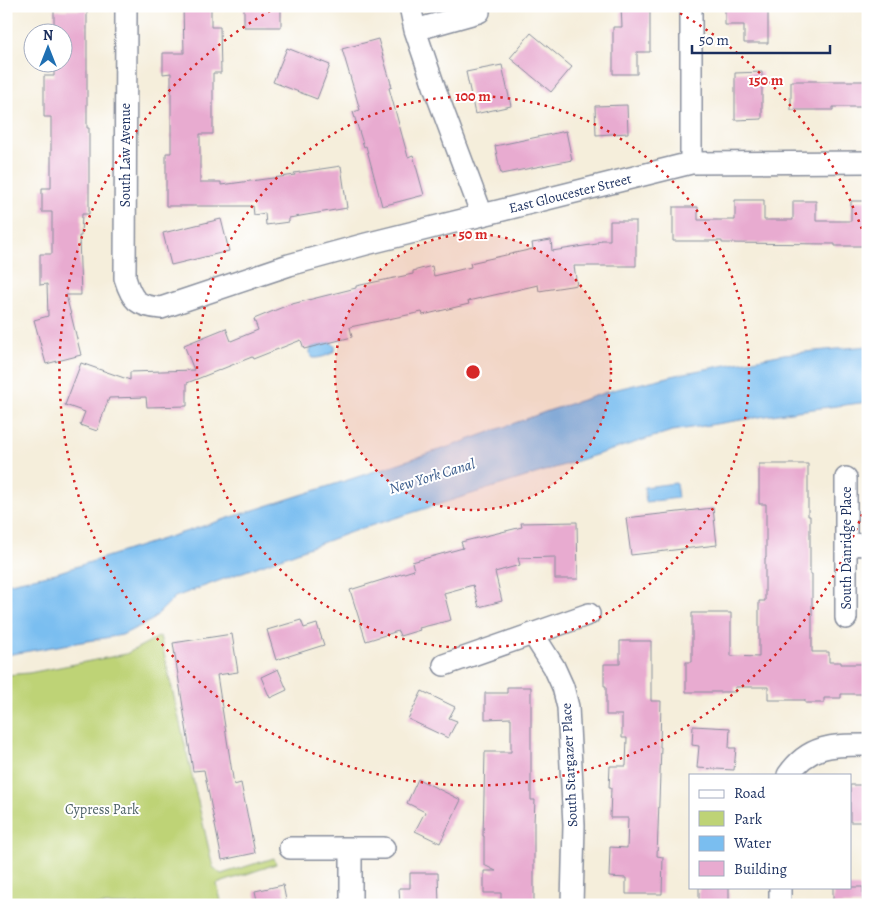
<svg xmlns="http://www.w3.org/2000/svg" width="874" height="911" font-family="Alegreya,serif">
	<style>
		.green { fill: #bed376; stroke: #6c816a }
		.water { fill: #7abef0; stroke: #4a76a7 }
		.building { fill: #e8abd0 }
		.lines { fill: none; stroke-linecap: round; stroke-linejoin: round }
		.street-casing { stroke: #888e9c; stroke-width: 24 }
		.street { stroke: #fff; stroke-width: 21 }
		.ring { fill: none; stroke: #d62828; stroke-width: 2.5; stroke-dasharray: 2.5 5 }
		.labels { text-anchor: middle; stroke-width: 4; stroke-linejoin: round; paint-order: stroke }
		.street-label { font-size: 14px; fill: #1b2f5e; stroke: #fff }
		.park-label { font-size: 14px; fill: #4c6065; stroke: #fff }
		.water-label { font-size: 15px; font-style: italic; fill: #385a8a; stroke: #fff }
		.centre { fill: #d62828; stroke: #fff; stroke-width: 2.5 }
		.ring-label { font-size: 15px; text-anchor: middle; font-weight: bold; fill: #d62828; stroke: #fff; stroke-width: 4; stroke-linejoin: round; paint-order: stroke }
	</style>
	<rect width="100%" height="100%" fill="#fff"/>
	<filter id="ink" filterUnits="userSpaceOnUse"><feTurbulence type="fractalNoise" baseFrequency=".02" numOctaves="2"/><feDisplacementMap in="SourceGraphic" scale="10" xChannelSelector="R" yChannelSelector="G"/><feConvolveMatrix kernelMatrix="1 2 1 2 8 2 1 2 1" color-interpolation-filters="sRGB"/></filter>
	<filter id="wash" filterUnits="userSpaceOnUse"><feTurbulence type="fractalNoise" baseFrequency=".0096" numOctaves="4" result="noise"/><feDisplacementMap in="SourceGraphic" scale="20" xChannelSelector="R" yChannelSelector="G"/><feGaussianBlur stdDeviation="1.12" result="paint"/><feColorMatrix in="noise" values="0 0 0 0 0 0 0 0 0 0 0 0 0 0 0 0 0 1.4 0 .05"/><feComposite in="paint" operator="in"/></filter>
	<g filter="url(#wash)">
		<rect width="100%" height="100%" fill="#f5eedb"/>
		<path class="green" d="M160 636 213 867 221 874 274 858 276 864 217 884 222 905H6V675L29 673 126 654Z"/>
		<path class="water" d="M330 342C346 351 321 359 313 358 309 354 309 352 312 347Z
			M868 346V402L797 411 672 431 354 531 175 597 152 620 122 635 6 655V584L56 573 351 479 454 445 548 411 613 390 685 373 784 354Z
			M676 483 678 498 646 502 644 487Z"/>
		<g id="blocks">
			<path class="building" d="M183 6H211V27H220L221 73H213V134H200V182H221V185L295 175 294 173 341 166 347 208 289 218V222L266 225 265 213 254 215 253 206H166V153H171V73L163 74V53H184Z
				M244 6H281V27H244Z
				M621 6H650V52H637V74H613V27H622Z
				M725 6H768V43H744V25H725Z
				M54 10H87V128H89V214H82L81 236H79L81 295H66L81 355 46 364 34 320 48 316 47 284 40 285V254H52V212H42V188H51V117H44V76H54V62H62V32H54Z
				M531 33 572 67 551 92 510 58Z
				M378 39 392 87 389 88 408 157 413 155 424 195 382 206 366 146 364 147 353 112 360 110 342 49Z
				M287 48 330 65 317 99 273 82Z
				M502 65 511 106 475 114 466 72Z
				M762 72V119L735 120V73Z
				M791 81H868V107H833V110H791Z
				M627 105 628 133 596 135 595 106Z
				M566 131 572 160 501 174 495 146Z
				M735 200H764V220H793V201H816V221H851V201H868V246H835V244L722 243V241H673V207H698V220H735Z
				M221 219 229 251 171 265 163 233Z
				M610 221H636V266H574L577 285 539 291 538 285 468 301 469 304 423 315 422 312 350 327 352 337 304 349 301 340 253 359 252 357 187 383V406L147 407 146 397 109 398 97 431 80 425 85 412 65 405 81 363 130 380V372L194 370 184 345 226 328 231 341 258 330 254 319 288 305 356 288V286L413 274V271L432 266 434 276 471 267 470 263 533 249 532 243 551 240 552 251 597 244V242L601 241V240H610Z
				M759 464H808V516H810V574H812V652H829V662H841V664H868V694H841V698H824V703H805V700H768V687H735V692H686V662H692V613H731V656L759 657V601H765V558H766V504H759Z
				M713 508 717 545 631 555 626 518Z
				M577 522 578 579H555V557L518 558 520 565 495 572 502 601 479 607 473 585 444 593 451 620 419 628 420 630 400 636 398 631 366 641 350 590 414 570 412 562 463 548 461 542 522 527 521 523Z
				M301 620 304 628 317 624 324 645 276 660 267 630Z
				M232 634 238 672 217 675 234 785 241 783 255 853 222 860 204 770 193 771 173 643Z
				M620 641H651V701H661L660 747H661L657 856 663 857 662 894H626V878L609 877 610 847 627 848 628 818H610L611 788H609L610 766H626L627 738H622V715H606V686H604V664H620Z
				M278 669 287 690 270 698 261 677Z
				M507 687H531V800H535L534 822V905H501V893H484V871H496L484 865V836H483L485 752H511V718L485 719V693H507Z
				M422 691 455 707 449 718 457 721 448 738 408 719Z
				M693 726 730 728 729 748H736L734 770 697 768 699 746 692 745Z
				M418 779 461 800 440 843 415 831 425 812 407 803Z
				M850 785H868V822H850Z
				M410 873H438L439 905H400L399 888H410Z
				M283 885 287 905H258L255 891Z
				M699 887H729V905H699Z
				M833 887H863V905H833Z"/>
		</g>
	</g>
	<g filter="url(#ink)">
		<use href="#blocks" fill-opacity="0" stroke="#888e9c" stroke-width="1"/>
		<g class="lines">
			<g class="street-casing">
				<path id="street" d="M126 6 125 278C132 301 137 306 161 308L289 265 366 244 691 163 868 162
					M410 6 415 30 436 92 482 215
					M415 30 479 12
					M691 163V6
					M846 544 868 545
					M846 618V478
					M533 634 554 667 563 687 568 707 574 825 572 905
					M444 665 589 614
					M788 775C809 744 834 745 868 745
					M290 848H384
					M351 905V848
					M780 905V887"/>
			</g>
			<use href="#street" class="street"/>
		</g>
	</g>
	<circle cx="473" cy="372" r="138" fill="#d62828" fill-opacity=".12"/>
	<g class="ring">
		<circle cx="473" cy="372" r="138"/>
		<circle cx="473" cy="372" r="276"/>
		<path d="M867 500A414 414 0 1 1 279 6M667 6A414 414 0 0 1 867 244"/>
	</g>
	<g class="labels">
		<g class="street-label">
			<text transform="translate(125 155) rotate(-90)" y="5">South Law Avenue</text>
			<text transform="translate(570 193) rotate(-14)" y="5">East Gloucester Street</text>
			<text transform="translate(846 548) rotate(-90)" y="5">South Danridge Place</text>
			<text transform="translate(569 765) rotate(-93)" y="5">South Stargazer Place</text>
		</g>
		<g class="park-label">
			<text x="102" y="814">Cypress Park</text>
		</g>
		<g class="water-label">
			<text transform="translate(432 476) rotate(-17)" y="5">New York Canal</text>
		</g>
	</g>
	<circle cx="473" cy="372" r="8" class="centre"/>
	<g class="ring-label">
		<text x="766" y="85">150 m</text>
		<text x="473" y="101">100 m</text>
		<text x="473" y="239">50 m</text>
	</g>
	<rect width="874" height="911" fill="none" stroke="#fff" stroke-width="25"/>
	<rect x="689" y="774" width="162" height="115" fill="#ffffff" stroke="#a4acbf"/>
	<rect x="699" y="790" width="25" height="8" fill="#ffffff" stroke="#a4acbf"/>
	<text x="734" y="798" font-size="15" fill="#1b2f5e">Road</text>
	<rect x="699" y="811" width="25" height="15" fill="#bed376" stroke="#a4acbf"/>
	<text x="734" y="824" font-size="15" fill="#1b2f5e">Park</text>
	<rect x="699" y="836" width="25" height="15" fill="#7abef0" stroke="#a4acbf"/>
	<text x="734" y="848" font-size="15" fill="#1b2f5e">Water</text>
	<rect x="699" y="861" width="25" height="15" fill="#e8abd0" stroke="#a4acbf"/>
	<text x="734" y="874" font-size="15" fill="#1b2f5e">Building</text>
	<g transform="translate(48 48)"><circle r="24" fill="#ffffff" stroke="#a4acbf"/>
	<path d="M0-4L9 19L0 12L-9 19Z" fill="#1f6fb2"/>
	<text y="-8" font-size="14" font-weight="bold" text-anchor="middle" fill="#1b2f5e">N</text>
	</g>
	<path d="M692 45v8h138v-8" fill="none" stroke="#1b2f5e" stroke-width="2.5"/>
	<text x="699" y="45" font-size="15" fill="#1b2f5e" stroke="#ffffff" stroke-width="4" paint-order="stroke">50 m</text>
</svg>
